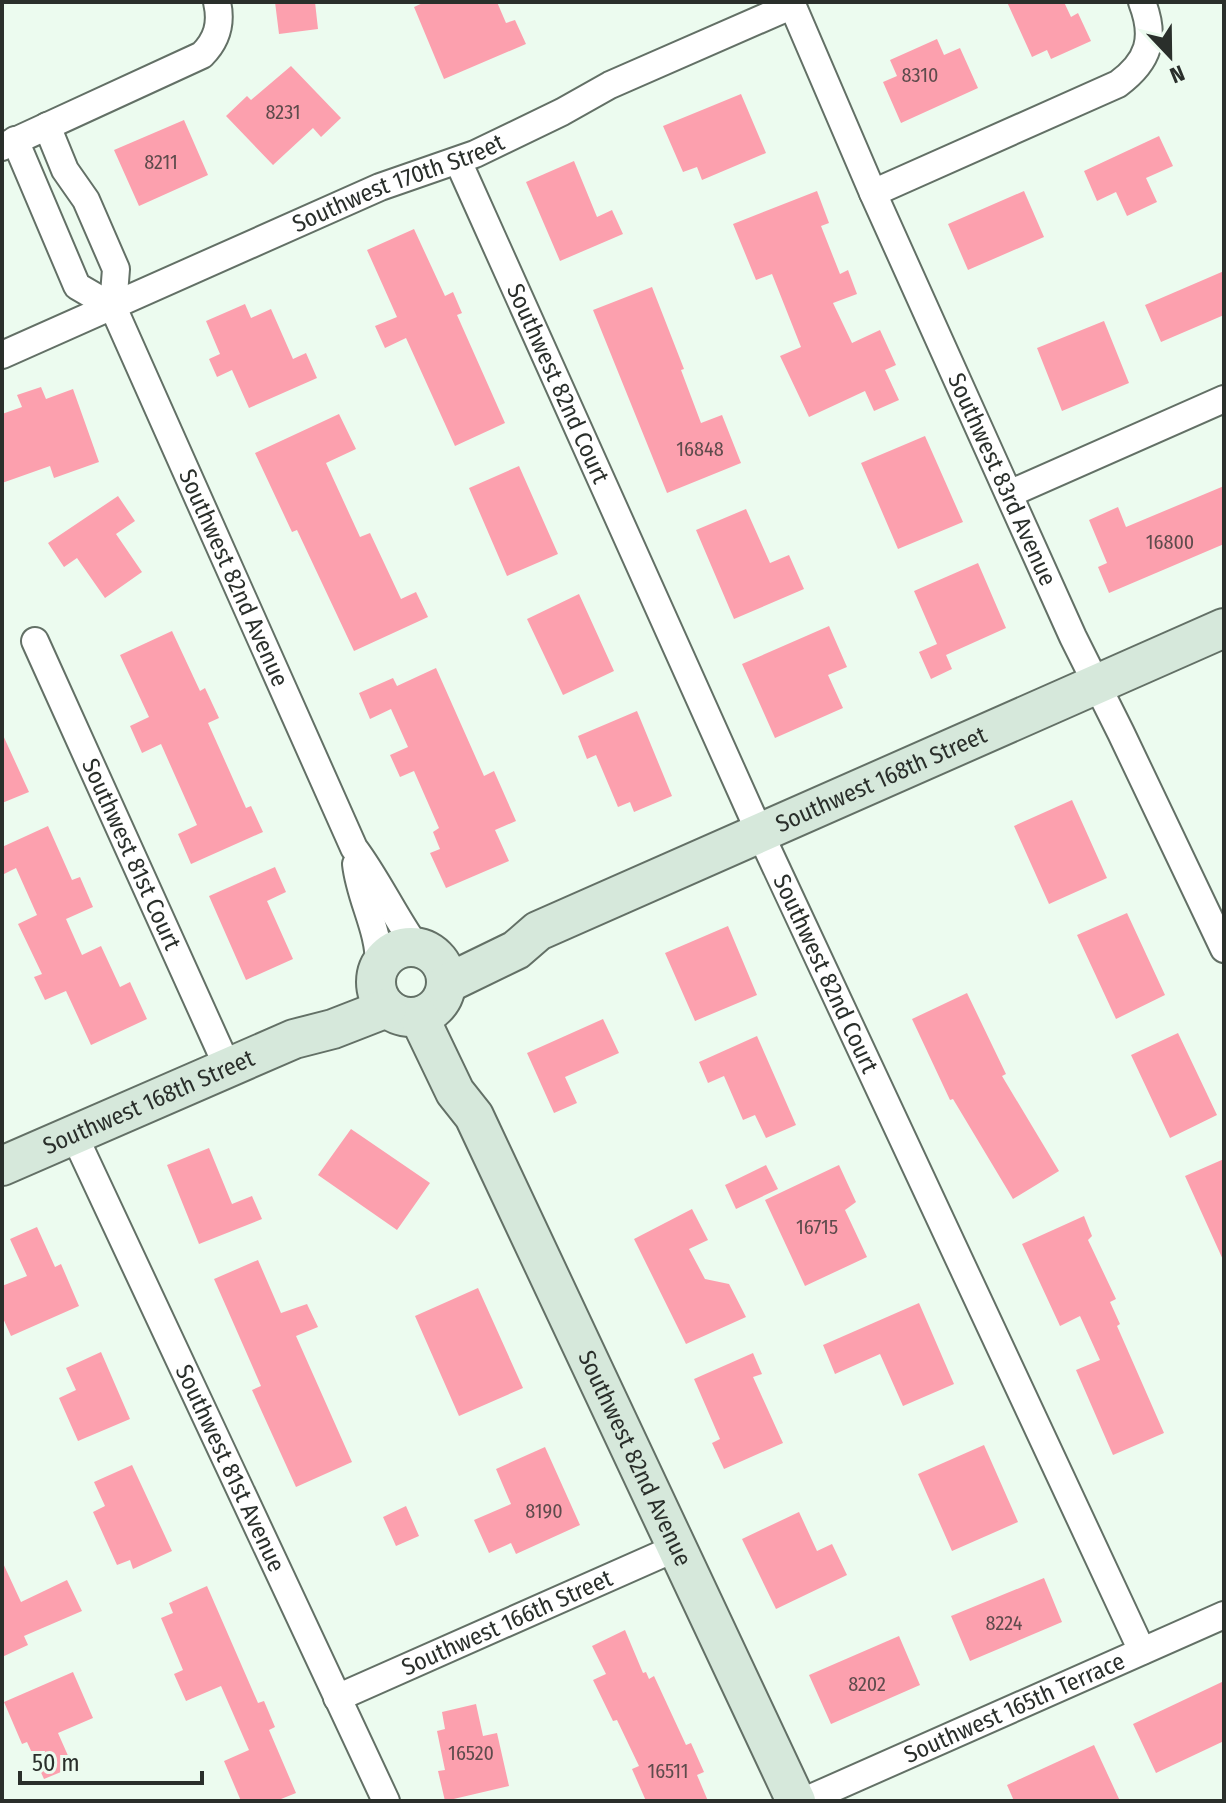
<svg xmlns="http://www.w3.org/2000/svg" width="1226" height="1803" font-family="'Fira Sans Condensed',sans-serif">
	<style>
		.building { fill: #fca0ae }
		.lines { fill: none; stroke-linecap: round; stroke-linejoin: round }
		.street-casing { stroke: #637066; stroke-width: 30 }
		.secondary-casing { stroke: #637066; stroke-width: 42 }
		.street { stroke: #fff; stroke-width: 26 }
		.secondary { stroke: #d6e8db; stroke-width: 38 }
		.labels { text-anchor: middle; stroke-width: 6; stroke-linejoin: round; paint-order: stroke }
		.number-label { font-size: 20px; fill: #5e4b4c }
		.street-label { font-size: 24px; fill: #2a2f2b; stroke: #ecfbef }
	</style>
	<rect width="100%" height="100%" fill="#ecfbef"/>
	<path class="building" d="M275 2H315L318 29 279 34Z
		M425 2H497L506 23 515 20 526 44 444 79 414 7Z
		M1007 2H1064L1071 17 1078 13 1091 41 1051 59 1047 50 1032 57Z
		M937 39 944 55 960 48 978 88 901 123 883 82 897 76 890 60Z
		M291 66 341 118 321 137 313 128 273 165 226 116 247 96 251 100Z
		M741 94 766 153 702 180 697 167 683 172 663 126Z
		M184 120 208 175 139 206 114 150Z
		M1159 136 1173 166 1146 178 1157 202 1127 216 1116 192 1097 201 1084 171Z
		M574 161 597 217 612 210 623 234 560 261 526 182Z
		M817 191 829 223 821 226 840 274 848 270 857 294 833 303 852 343 880 330 896 365 885 370 899 400 874 411 865 391 809 417 780 356 801 347 772 274 756 280 733 224Z
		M1024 191 1044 237 968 270 948 224Z
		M414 229 445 296 453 292 462 313 457 315 505 423 455 446 406 338 385 348 375 326 397 317 367 250Z
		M1224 271V315L1161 342 1145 305Z
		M652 287 684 369 681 370 701 423 722 415 741 463 667 493 593 310Z
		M245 304 251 318 271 309 293 359 306 353 317 378 249 408 232 370 217 377 209 359 220 354 206 321Z
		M1104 321 1129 383 1062 411 1037 348Z
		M41 387 46 399 73 389 99 462 54 478 50 466 2 483V414L22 407 17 395Z
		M339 414 356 449 326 463 360 537 370 533 401 599 416 592 428 617 354 651 297 530 292 532 255 453Z
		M925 436 963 522 898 549 861 463Z
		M519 466 558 554 507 576 469 488Z
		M1224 486V544L1109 593 1098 567 1107 563 1089 520 1118 507 1126 527Z
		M118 496 135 521 116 534 142 572 105 598 77 558 64 567 48 543Z
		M746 509 770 563 789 555 804 589 734 619 696 530Z
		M978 563 1006 628 946 655 952 669 931 679 919 652 937 644 914 591Z
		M579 594 614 671 563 695 527 619Z
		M829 626 847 667 828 675 843 708 775 738 742 664Z
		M172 631 200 691 205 688 219 718 208 723 246 808 251 806 263 832 191 864 178 834 197 825 161 744 142 753 130 726 149 717 120 655Z
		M436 668 484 776 494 771 516 821 495 830 509 861 446 888 430 853 440 849 433 832 439 828 414 771 400 777 390 755 408 747 391 709 370 719 359 693 393 678 397 686Z
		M637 711 672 796 634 812 630 802 618 807 596 755 587 759 578 736Z
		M2 733 29 792 2 803Z
		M1072 800 1107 878 1049 904 1014 826Z
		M48 826 72 880 80 877 93 907 66 919 82 955 101 946 120 987 130 982 147 1019 91 1045 66 991 45 1000 34 977 42 974 18 924 37 915 16 868 2 875V847Z
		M275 867 286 892 267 901 293 959 246 980 209 896Z
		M1127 913 1165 995 1116 1019 1077 935Z
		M728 926 757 995 695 1021 665 953Z
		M967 993 1006 1074 1002 1076 1059 1171 1013 1199 953 1099 950 1100 912 1019Z
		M603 1019 619 1053 565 1077 577 1103 554 1113 527 1053Z
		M1178 1033 1217 1115 1170 1138 1131 1055Z
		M757 1036 796 1125 766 1138 755 1115 743 1120 724 1076 708 1083 699 1062Z
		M351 1129 430 1183 397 1230 318 1175Z
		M209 1148 232 1204 252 1196 262 1219 199 1244 167 1165Z
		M1224 1159V1262L1185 1176Z
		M766 1165 778 1189 736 1209 725 1185Z
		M839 1165 856 1202 845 1210 867 1257 805 1286 765 1200Z
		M692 1209 708 1240 689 1249 705 1279 729 1284 746 1317 686 1344 634 1239Z
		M1084 1216 1092 1236 1088 1240 1116 1299 1110 1302 1120 1324 1117 1326 1164 1433 1113 1455 1076 1370 1100 1360 1080 1316 1060 1326 1022 1244Z
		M37 1227 55 1267 61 1264 79 1306 11 1336 2 1316V1286L27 1276 10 1239Z
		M258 1260 281 1313 307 1304 318 1327 296 1336 352 1462 296 1487 252 1390 261 1386 214 1279Z
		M478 1288 523 1388 459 1416 415 1316Z
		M919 1303 954 1384 903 1406 880 1354 835 1374 823 1345Z
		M101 1352 130 1419 78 1441 59 1398 76 1390 66 1368Z
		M753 1353 762 1374 753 1377 783 1443 724 1469 712 1443 720 1439 694 1379Z
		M984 1445 1018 1522 952 1551 918 1474Z
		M545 1447 580 1525 516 1554 511 1543 489 1553 474 1520 511 1504 496 1469Z
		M132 1465 172 1551 133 1569 130 1560 117 1565 93 1512 105 1506 94 1482Z
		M406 1506 419 1536 396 1546 383 1517Z
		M799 1512 817 1551 832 1544 847 1575 776 1609 742 1539Z
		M2 1561 21 1602 67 1580 82 1611 24 1636 28 1645 2 1657Z
		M1044 1578 1062 1622 970 1661 951 1616Z
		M207 1586 258 1703 264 1701 275 1727 269 1730 296 1793 276 1801H241L224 1761 249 1750 221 1686 186 1701 174 1674 183 1670 161 1618 173 1613 169 1603Z
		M625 1630 643 1673 646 1672 649 1679 654 1676 686 1745 691 1743 704 1772 697 1775 708 1801H646L632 1769 639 1766 617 1720 613 1721 593 1680 606 1674 592 1646Z
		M899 1636 920 1685 831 1724 809 1675Z
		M73 1672 93 1718 58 1733 73 1767 44 1779 27 1742 22 1744 4 1702Z
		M1224 1681V1741L1156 1773 1133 1724Z
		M476 1704 483 1736 497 1733 509 1786 445 1801 438 1771 445 1770 437 1731 445 1729 442 1712Z
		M1094 1745 1120 1801H1014L1007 1785Z"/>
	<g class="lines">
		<g class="street-casing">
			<g id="street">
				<path id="s1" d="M791 2 873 193 1073 637 1121 733 1224 949"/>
				<path id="s2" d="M47 126 65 170 86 200 116 269 113 307 354 848C378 880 394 916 417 948"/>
				<path d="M15 140 77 286 113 307"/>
				<path d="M2 147 202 55C217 40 222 24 217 2"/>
				<path id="s3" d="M458 161 759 831 1142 1651"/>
				<path d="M873 193 1118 84C1149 61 1156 38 1142 2"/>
				<path id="s4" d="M2 355 380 187 475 154 562 112 610 85 793 5"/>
				<path d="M1009 494 1224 399"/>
				<path id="s5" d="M35 641 228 1068"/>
				<path d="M356 864C360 900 380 930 379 967"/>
				<path id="s6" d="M74 1135 386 1801"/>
				<path id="s7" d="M337 1698 678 1547"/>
				<path id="s8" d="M804 1801 1224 1615"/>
			</g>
		</g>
		<g class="secondary-casing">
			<g id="secondary">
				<circle cx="411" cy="982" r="35"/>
				<path id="s9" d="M446 984 516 950 538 931 1224 628"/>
				<path id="s10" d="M419 1017 455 1092 474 1116 796 1801"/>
				<path id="s11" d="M2 1166 294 1039 333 1029 387 1008"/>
			</g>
		</g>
		<use href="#street" class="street"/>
		<use href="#secondary" class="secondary"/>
	</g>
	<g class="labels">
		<g class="number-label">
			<text x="920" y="82">8310</text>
			<text x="283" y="119">8231</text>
			<text x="161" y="169">8211</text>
			<text x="700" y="456">16848</text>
			<text x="1170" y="549">16800</text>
			<text x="817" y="1234">16715</text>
			<text x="544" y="1518">8190</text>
			<text x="1004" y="1630">8224</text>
			<text x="867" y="1691">8202</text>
			<text x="471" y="1760">16520</text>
			<text x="668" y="1778">16511</text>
		</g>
		<g class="street-label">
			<text dy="8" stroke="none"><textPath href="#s4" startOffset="432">Southwest 170th Street</textPath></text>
			<text dy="8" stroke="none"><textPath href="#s3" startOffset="244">Southwest 82nd Court</textPath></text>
			<text dy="8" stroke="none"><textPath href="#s1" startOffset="522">Southwest 83rd Avenue</textPath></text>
			<text dy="8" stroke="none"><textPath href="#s2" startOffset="494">Southwest 82nd Avenue</textPath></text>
			<text dy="8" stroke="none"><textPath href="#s9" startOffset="482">Southwest 168th Street</textPath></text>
			<text dy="8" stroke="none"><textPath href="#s5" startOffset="234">Southwest 81st Court</textPath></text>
			<text dy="8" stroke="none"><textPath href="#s3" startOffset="892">Southwest 82nd Court</textPath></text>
			<text dy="8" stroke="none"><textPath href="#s11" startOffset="160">Southwest 168th Street</textPath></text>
			<text dy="8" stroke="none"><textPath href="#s10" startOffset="492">Southwest 82nd Avenue</textPath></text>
			<text dy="8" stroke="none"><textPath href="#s6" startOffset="368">Southwest 81st Avenue</textPath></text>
			<text dy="8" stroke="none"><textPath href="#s7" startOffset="186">Southwest 166th Street</textPath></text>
			<text dy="8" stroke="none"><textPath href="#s8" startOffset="230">Southwest 165th Terrace</textPath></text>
		</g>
	</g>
	<rect width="1226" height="1803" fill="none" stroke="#2a2f2b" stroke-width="8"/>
	<g transform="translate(1170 56) rotate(158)" stroke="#ecfbef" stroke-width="6" paint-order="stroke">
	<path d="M0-6L14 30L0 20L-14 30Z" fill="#2a2f2b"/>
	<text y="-12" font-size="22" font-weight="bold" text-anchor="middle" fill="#2a2f2b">N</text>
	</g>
	<path d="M20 1771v12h182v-12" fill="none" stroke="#2a2f2b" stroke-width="4"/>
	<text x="32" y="1771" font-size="24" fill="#2a2f2b" stroke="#ecfbef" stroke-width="6" paint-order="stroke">50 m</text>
</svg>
